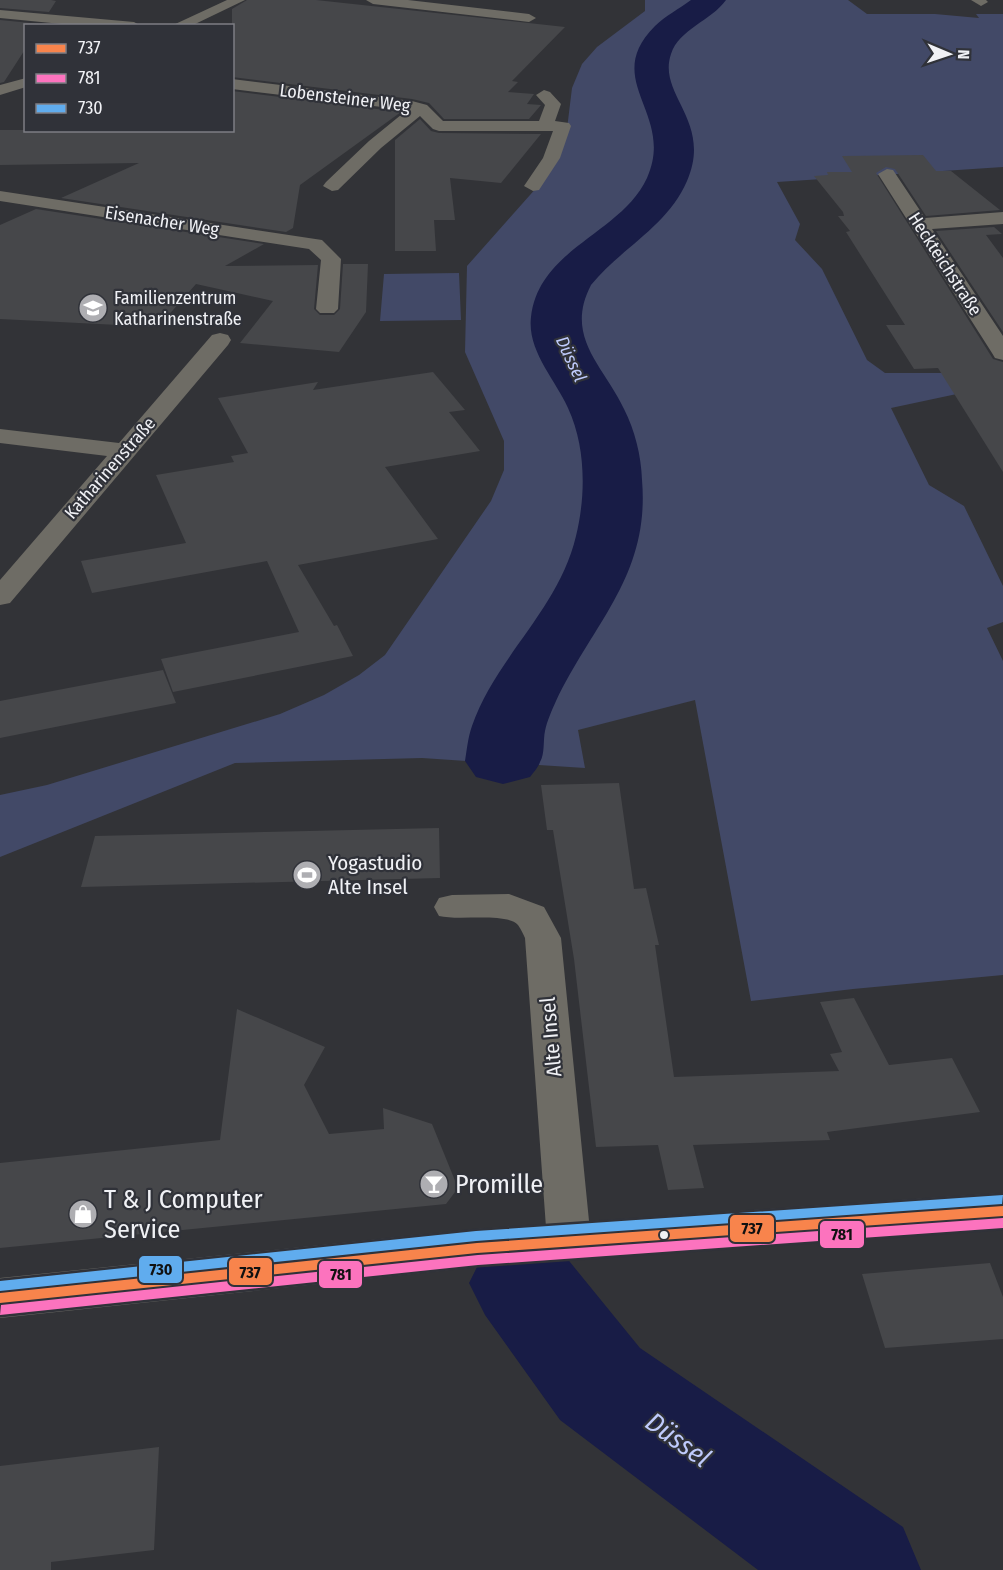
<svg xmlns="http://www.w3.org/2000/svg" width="1003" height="1570" font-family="'Fira Sans Condensed',sans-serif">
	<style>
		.green { fill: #424967 }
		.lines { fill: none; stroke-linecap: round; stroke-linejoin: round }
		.river { fill: #181c46; fill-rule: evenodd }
		.building { fill: #46474a }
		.minor { fill: #6e6c65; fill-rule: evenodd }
		.major { fill: #6e6d66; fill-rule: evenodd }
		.bus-1-casing { stroke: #303239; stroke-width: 5 }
		.bus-2-casing { stroke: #303239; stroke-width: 5 }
		.bus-3-casing { stroke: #303239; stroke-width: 5 }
		.bus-1 { fill: #f8844c; fill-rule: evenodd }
		.bus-2 { fill: #fc73be; fill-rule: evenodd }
		.bus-3 { fill: #60acee; fill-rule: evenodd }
		.bus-dot { fill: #f0f1f5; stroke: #303239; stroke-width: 2 }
		.labels { text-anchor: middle; stroke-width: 4.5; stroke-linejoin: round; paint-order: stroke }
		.far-street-label { font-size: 18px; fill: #f0f1f5; stroke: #303239 }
		.far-poi-label { font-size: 18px; fill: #f0f1f5; stroke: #303239; text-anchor: start }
		.far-water-label { font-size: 18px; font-style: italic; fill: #bfcbfc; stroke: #303239 }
		.poi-label { font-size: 21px; fill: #f0f1f5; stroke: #303239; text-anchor: start }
		.street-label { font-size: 21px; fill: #f0f1f5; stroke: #303239 }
		.near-poi-label { font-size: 26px; fill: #f0f1f5; stroke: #303239; text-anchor: start }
		.near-water-label { font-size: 27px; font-style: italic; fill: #bfcbfc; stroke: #303239 }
		.line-badge { stroke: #303239; stroke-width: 2 }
		.pale-badge-label { font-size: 16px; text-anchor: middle; font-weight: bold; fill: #111 }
	</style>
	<rect width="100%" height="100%" fill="#323337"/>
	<path class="green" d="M645 0H702C686 14 664 28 654 47 632 87 684 123 669 168 662 188 646 209 631 224 602 253 551 274 552 322 553 346 569 367 580 387 590 404 600 422 605 441 613 474 607 529 596 562 582 604 548 649 525 687 519 697 510 708 506 718 500 732 499 748 496 763L422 758 235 763 0 857V795L47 785 280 714 324 695 359 675 385 655 491 501 504 470V441L465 352 467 266 538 186 566 137 572 88 582 64 597 47 645 11Z
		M712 0H848L867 14H935L979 18 976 14H1003V167L777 182 800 224 795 240 822 269 867 360 885 373H989L999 385 891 408 929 485 964 506 1003 586V622L987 628 1003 661V975L853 989 751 1001 695 700 578 730 585 768 508 763 515 728 524 705C543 674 561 642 580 611 587 599 598 586 602 572 620 521 623 458 600 408 585 377 553 342 560 305 568 260 642 234 664 194 673 178 681 151 677 133 671 108 643 78 656 52 666 29 696 17 712 0Z
		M459 273 461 320 380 321 384 274Z"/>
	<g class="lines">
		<path class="river" d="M691 0H726C711 21 679 29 671 54 657 95 713 121 687 181 667 227 621 248 591 285 564 337 603 365 624 409 635 431 641 455 642 480 650 575 594 622 556 701 552 710 547 721 545 731 543 740 545 754 540 762 538 768 533 773 530 777L503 784 476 777 465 761C467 749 468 737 472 726 496 657 559 609 576 536 586 495 586 447 568 408 555 379 527 351 531 317 539 248 621 234 647 178 676 113 600 81 655 26 665 16 679 9 691 0Z
			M523 1237 561 1251 640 1348 903 1527 921 1570H758L560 1420 485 1315 469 1283 485 1251Z"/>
	</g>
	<path class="building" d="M0 0H51L56 1 49 12 0 8Z
		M247 0H316L565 27 512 81 518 82 508 92 534 94 527 104 541 105 529 119H444L429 103 412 99 232 77V9Z
		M0 20 41 24 26 26V48L4 82 0 83Z
		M232 91 401 112 300 185 293 228 286 232 61 198 139 163 0 165V130H232Z
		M420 119 431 131 439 133 541 134 501 183 450 178 455 220H434L436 251H395V140Z
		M923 155 936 171H951L1000 210 926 216 895 169 886 167 876 173 993 359 1003 362V472L938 368 914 369 886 325H905L846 232 850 231 838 216H844L843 212 814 176 828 175 827 172H852L842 156Z
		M36 209 264 244 225 266 318 265 314 309 320 315H334L340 309 343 264H368L366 312 339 352 240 343 273 301 196 284 158 327 0 319V225Z
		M994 227 1002 234 986 235 1003 258V332L936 231Z
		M433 372 465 410 449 412 480 451 385 467 438 539 298 565 334 626 337 625 353 656 173 692 161 659 299 632 267 561 92 593 81 561 186 543 156 475 234 462 231 456 248 453 218 398 318 382 313 390Z
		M163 670 176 703 0 738V701Z
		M619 783 634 889 646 888 659 945H655L674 1077 839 1071 830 1054 842 1052 820 1002 854 998 889 1065 952 1058 980 1112 827 1132 830 1140 693 1145 704 1188 668 1190 658 1145 596 1147 574 959 553 830H547L541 785Z
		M439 828 440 878 81 887 95 836Z
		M237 1009 325 1047 304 1085 329 1134 384 1129 383 1108 432 1124 458 1188 446 1204 0 1248V1163L220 1140Z
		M990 1263 1003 1297V1339L885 1348 862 1274Z
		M159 1447 154 1550 51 1562V1570H0V1466Z"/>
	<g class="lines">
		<path class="minor" d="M227 0H245L191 26H171Z
			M366 0H408L529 14 536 18 529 22 373 4Z
			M971 0H986L988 2 981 6Z
			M0 10 134 22 141 26H82L0 18Z
			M26 78V87L0 95V85Z
			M232 79 412 101 427 105 443 121H539L545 105 536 95 544 90 550 92 561 104 555 121 569 123 571 126 560 158 539 190 533 191 524 186 543 158 553 131H439L433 129 420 116 381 148 338 190 332 191 323 186 326 182 369 141 407 110 232 89Z
			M887 169 893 170 925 218 1003 212V224L932 229 1003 336V360L995 358 992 353 878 174Z
			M0 191 322 240 341 259 338 309 334 313H320L316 309 321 260 309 249 0 201Z
			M220 333 228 335 231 340 228 345 10 603 0 605V580L107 456 0 443V429L119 443 212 335Z
			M509 894 544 907 561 938 591 1241 585 1254 569 1259 553 1254 547 1241 525 938C523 934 521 929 518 925 506 912 459 921 439 916L434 907 439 898 452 895Z"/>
		<path class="major" d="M1003 1193V1229L477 1267 0 1318V1278L477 1229Z"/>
		<g class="bus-1-casing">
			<path id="bus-1" d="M1003 1206V1216L477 1253 0 1303V1293L477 1243Z"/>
		</g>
		<g class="bus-2-casing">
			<path id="bus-2" d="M1003 1218V1228L478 1265 0 1315 1 1305 478 1255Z"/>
		</g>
		<g class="bus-3-casing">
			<path id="bus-3" d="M1003 1195 1002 1204 476 1241 0 1291V1281L476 1231Z"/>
		</g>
		<use href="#bus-1" class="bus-1"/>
		<use href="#bus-2" class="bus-2"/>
		<use href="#bus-3" class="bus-3"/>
	</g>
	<defs>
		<g id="school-disc" transform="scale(1.5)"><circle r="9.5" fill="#aeaeb2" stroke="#303239"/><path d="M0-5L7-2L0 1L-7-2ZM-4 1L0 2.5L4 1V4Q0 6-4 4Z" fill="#fff"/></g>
		<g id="stadium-disc" transform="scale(1.5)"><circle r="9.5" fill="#aeaeb2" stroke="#303239"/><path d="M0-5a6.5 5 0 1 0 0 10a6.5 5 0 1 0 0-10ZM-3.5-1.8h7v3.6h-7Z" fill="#fff"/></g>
		<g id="bar-disc" transform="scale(1.5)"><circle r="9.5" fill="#aeaeb2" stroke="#303239"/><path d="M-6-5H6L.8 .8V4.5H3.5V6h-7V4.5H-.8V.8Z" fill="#fff"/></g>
		<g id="shop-disc" transform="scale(1.5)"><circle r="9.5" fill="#aeaeb2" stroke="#303239"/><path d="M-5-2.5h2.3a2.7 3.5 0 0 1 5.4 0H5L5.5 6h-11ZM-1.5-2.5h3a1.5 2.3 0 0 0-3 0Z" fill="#fff"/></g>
	</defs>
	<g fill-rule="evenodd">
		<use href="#school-disc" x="93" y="308"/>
		<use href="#stadium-disc" x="307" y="875"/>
		<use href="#bar-disc" x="434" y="1184"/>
		<use href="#shop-disc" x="83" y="1214"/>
	</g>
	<circle class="bus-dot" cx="664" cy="1235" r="5"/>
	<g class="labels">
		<g class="far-street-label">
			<text transform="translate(345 98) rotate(7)" y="6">Lobensteiner Weg</text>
			<text transform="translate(162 221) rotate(9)" y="6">Eisenacher Weg</text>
			<text transform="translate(945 264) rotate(57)" y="6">Heckteichstraße</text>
			<text transform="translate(110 468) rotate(-49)" y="6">Katharinenstraße</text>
		</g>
		<g class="far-poi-label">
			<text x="114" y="304">Familienzentrum<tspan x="114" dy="21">Katharinenstraße</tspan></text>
		</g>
		<g class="far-water-label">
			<text transform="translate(571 359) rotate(65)" y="6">Düssel</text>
		</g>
		<g class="poi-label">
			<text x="328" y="870">Yogastudio<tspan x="328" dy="24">Alte Insel</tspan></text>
		</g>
		<g class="street-label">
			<text transform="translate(551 1037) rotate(-95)" y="7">Alte Insel</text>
		</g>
		<g class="near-poi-label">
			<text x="455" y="1193">Promille</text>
			<text x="104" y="1208">T &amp; J Computer<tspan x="104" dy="30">Service</tspan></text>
		</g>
		<g class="near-water-label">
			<text transform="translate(678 1440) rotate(36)" y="9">Düssel</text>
		</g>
	</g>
	<g class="line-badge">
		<rect x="729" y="1214" width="46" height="29" rx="6" fill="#f8844c"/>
		<rect x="819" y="1220" width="46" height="29" rx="6" fill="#fc73be"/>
		<rect x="138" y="1255" width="45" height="29" rx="6" fill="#60acee"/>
		<rect x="228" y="1257" width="45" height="29" rx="6" fill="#f8844c"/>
		<rect x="318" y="1260" width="45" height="29" rx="6" fill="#fc73be"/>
	</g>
	<g class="pale-badge-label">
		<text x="752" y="1234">737</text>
		<text x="842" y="1240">781</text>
		<text x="161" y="1275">730</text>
		<text x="250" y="1278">737</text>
		<text x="341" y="1280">781</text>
	</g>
	<rect x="24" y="24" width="210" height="108" fill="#303239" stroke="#7d7e84" stroke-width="1.5"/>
	<rect x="36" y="44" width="30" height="9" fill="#f8844c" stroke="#7d7e84" stroke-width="1.5"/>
	<text x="78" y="54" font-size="18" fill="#f0f1f5">737</text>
	<rect x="36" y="74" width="30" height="9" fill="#fc73be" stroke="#7d7e84" stroke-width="1.5"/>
	<text x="78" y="84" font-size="18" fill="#f0f1f5">781</text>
	<rect x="36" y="104" width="30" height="9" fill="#60acee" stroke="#7d7e84" stroke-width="1.5"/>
	<text x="78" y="114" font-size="18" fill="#f0f1f5">730</text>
	<g transform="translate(949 54) rotate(92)" stroke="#303239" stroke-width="4.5" paint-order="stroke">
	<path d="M0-4.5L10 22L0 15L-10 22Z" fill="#f0f1f5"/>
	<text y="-9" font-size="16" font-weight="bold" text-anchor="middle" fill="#f0f1f5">N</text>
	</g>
</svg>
